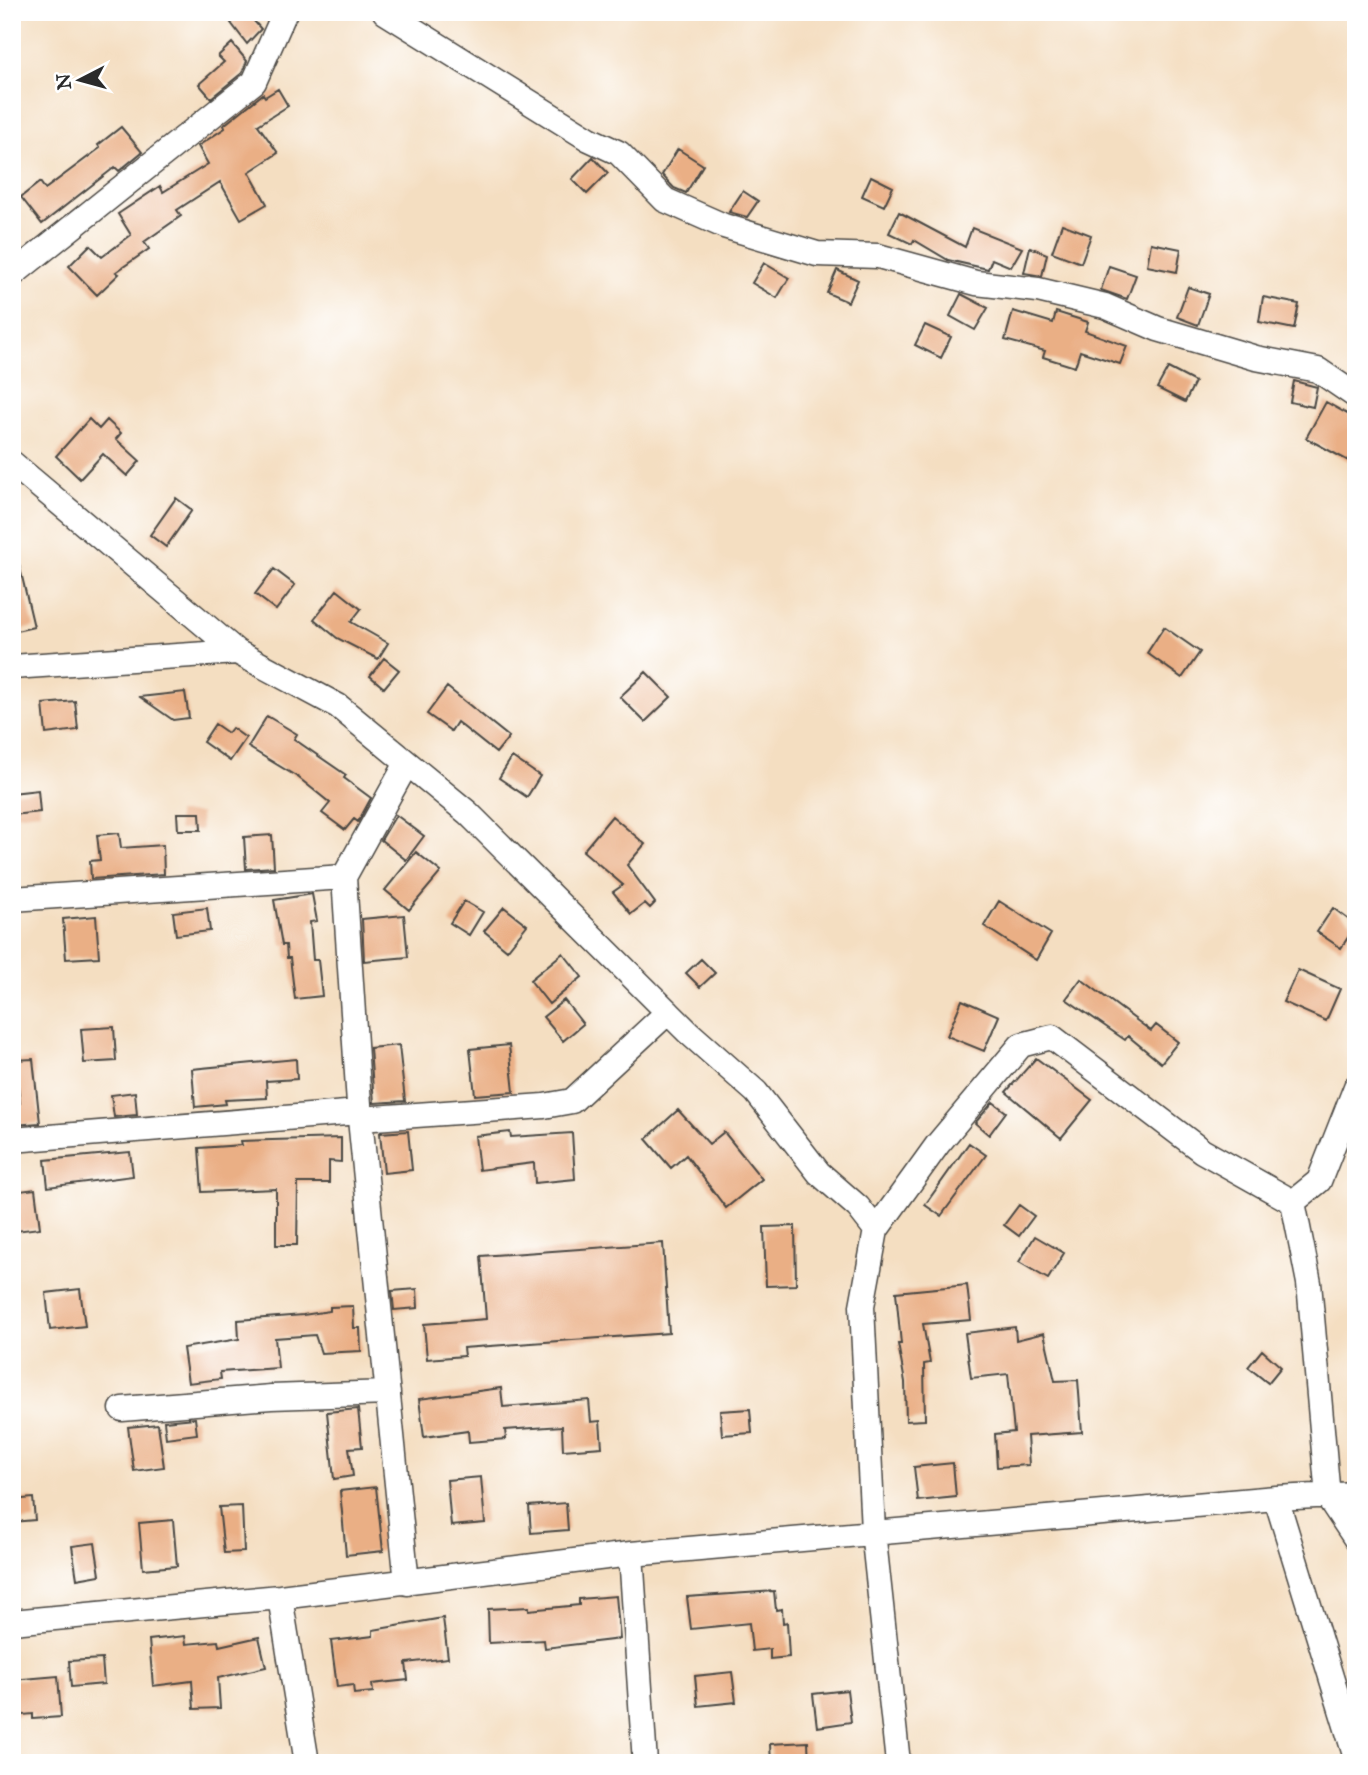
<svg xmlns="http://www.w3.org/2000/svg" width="1368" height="1775" font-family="'IM FELL Great Primer',serif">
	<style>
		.building { fill: #eaaf85 }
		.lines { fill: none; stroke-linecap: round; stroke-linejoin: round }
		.minor-casing { stroke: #494642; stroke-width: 27 }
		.minor { stroke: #fff; stroke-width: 24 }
	</style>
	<rect width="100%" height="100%" fill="#fff"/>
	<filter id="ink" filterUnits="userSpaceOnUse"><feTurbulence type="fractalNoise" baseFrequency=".0143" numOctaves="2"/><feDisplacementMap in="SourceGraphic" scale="14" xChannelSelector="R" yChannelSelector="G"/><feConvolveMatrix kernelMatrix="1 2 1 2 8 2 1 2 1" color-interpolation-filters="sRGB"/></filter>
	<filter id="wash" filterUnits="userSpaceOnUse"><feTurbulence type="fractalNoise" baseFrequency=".00686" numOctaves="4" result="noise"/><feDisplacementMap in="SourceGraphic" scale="28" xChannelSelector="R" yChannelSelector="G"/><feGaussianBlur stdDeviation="1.57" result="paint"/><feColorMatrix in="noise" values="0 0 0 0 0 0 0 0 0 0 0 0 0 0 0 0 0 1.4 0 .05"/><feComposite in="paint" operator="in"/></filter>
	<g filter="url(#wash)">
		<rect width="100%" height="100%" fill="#f4dec1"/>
		<g id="blocks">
			<path class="building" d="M246 12 261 29 247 44 231 23Z
				M232 43 247 61 242 73 211 98 199 84 224 62 218 56Z
				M278 89 288 106 258 125 278 153 249 172 267 204 241 219 220 182 177 210 181 216 144 242 149 249 116 272 119 274 97 295 69 266 90 245 102 257 131 235 118 214 160 186 163 192 208 164 198 146 225 128 224 125 263 94 265 97Z
				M121 127 142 152 119 171 115 167 42 224 21 197 40 182 45 189 100 148 98 145Z
				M678 149 703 165 686 193 674 188 662 175Z
				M593 157 608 173 587 194 572 179Z
				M871 176 893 187 884 206 862 196Z
				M743 191 758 201 747 217 729 212Z
				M899 212 965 247 972 228 1022 248 1011 267 992 259 988 269 948 260 914 240 912 244 889 233Z
				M1062 224 1091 235 1081 263 1052 252Z
				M1151 243 1181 249 1177 272 1147 266Z
				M1030 247 1047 254 1042 276 1024 273Z
				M764 263 789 278 777 298 752 283Z
				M1109 266 1136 275 1127 299 1101 290Z
				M837 270 858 280 848 302 827 293Z
				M1188 287 1209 294 1198 325 1177 317Z
				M961 294 988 308 975 330 950 316Z
				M1263 297 1299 304 1294 329 1259 322Z
				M1013 311 1053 323 1056 312 1088 322 1085 331 1127 346 1120 364 1080 351 1075 367 1043 357 1045 351 1005 340Z
				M925 325 951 337 941 358 915 345Z
				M1168 368 1195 382 1185 402 1157 388Z
				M1294 381 1317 387 1313 407 1290 402Z
				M1326 402 1356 419V465L1306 438Z
				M89 419 99 429 107 420 121 433 116 439 140 461 127 476 103 454 80 479 56 456Z
				M176 498 192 510 166 547 150 535Z
				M19 564 34 627 12 632V565Z
				M274 569 295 585 276 610 255 594Z
				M337 590 361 609 351 622 388 643 378 659 337 638 314 619Z
				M1164 627 1200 652 1182 678 1147 653Z
				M384 658 399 670 384 688 370 676Z
				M646 672 671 697 645 722 620 697Z
				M447 687 509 737 496 753 457 722 451 731 427 714Z
				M185 692 189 718 173 720 140 697Z
				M75 701 78 730 46 734 43 704Z
				M267 716 297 734 294 739 346 775 344 778 371 798 358 822 354 819 345 830 322 813 330 803 299 778 248 747Z
				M215 724 228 733 232 728 246 738 230 761 203 742Z
				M512 757 540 776 527 797 499 778Z
				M38 790 40 812 12 815V793Z
				M177 813H200L201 830H178Z
				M396 815 424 836 406 860 381 840Z
				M612 816 645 844 627 865 655 903 650 908 645 903 631 914 613 892 623 885 583 851Z
				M119 833 121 848 163 845 164 874 91 879 90 861 100 860 97 835Z
				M272 835 274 867 246 869 244 837Z
				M416 852 441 872 409 910 385 890Z
				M312 894 317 921 310 922 313 960H318L322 996 295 999 290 958H287L286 945H282L274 900Z
				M464 901 483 912 469 935 450 923Z
				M999 901 1051 934 1036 960 984 926Z
				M504 907 527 925 507 950 484 931Z
				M207 908 210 931 176 935 173 912Z
				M1333 908 1356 925 1341 948 1317 932Z
				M404 915 408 957 364 961 362 919Z
				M96 916 99 957 66 959 63 919Z
				M563 953 582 977 549 1004 530 980Z
				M701 959 715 973 700 987 686 973Z
				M1298 970 1340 989 1326 1021 1283 1002Z
				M1081 979 1151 1031 1156 1025 1178 1042 1161 1063 1128 1036 1125 1040 1066 999Z
				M564 1000 583 1024 563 1041 543 1017Z
				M962 1000 999 1016 984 1051 947 1036Z
				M114 1027 116 1061 84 1063 81 1029Z
				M399 1045 405 1101 374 1103 370 1048Z
				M509 1045 514 1092 475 1095 470 1049Z
				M1036 1058 1092 1100 1061 1138 1006 1092Z
				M33 1059 40 1123 13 1125 12 1104 20 1103 15 1060Z
				M296 1059 297 1079 266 1081 267 1098 225 1100 226 1104 195 1107 192 1069Z
				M135 1092 137 1115 114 1117 111 1095Z
				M993 1102 1006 1112 989 1135 975 1123Z
				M678 1110 709 1144 724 1132 762 1179 726 1208 686 1155 671 1168 646 1139Z
				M408 1131 412 1170 384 1173 380 1133Z
				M510 1132 511 1137 572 1133 575 1179 535 1183 534 1163 479 1170 475 1136Z
				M341 1138V1162L329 1161V1183H298L297 1245H276V1189L202 1192 199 1148 242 1145 241 1141Z
				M969 1143 986 1155 941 1216 925 1205Z
				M130 1152 133 1176 48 1187 45 1160Z
				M35 1189 40 1228 16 1231 12 1192Z
				M1019 1205 1034 1216 1019 1236 1004 1225Z
				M795 1226 796 1285 766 1286 764 1227Z
				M1035 1236 1064 1253 1048 1279 1019 1262Z
				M663 1243 669 1333 463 1348 464 1356 427 1359 424 1324 486 1319 481 1256Z
				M967 1285 971 1320 923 1324 930 1363 924 1364 925 1420 906 1421 905 1382 898 1344H901L896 1292Z
				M80 1289 85 1326 50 1330 46 1293Z
				M417 1289 418 1308 394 1310 392 1291Z
				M353 1306 354 1328H360L361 1351 321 1353 315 1335 275 1338 278 1368 220 1372 221 1379 188 1383 183 1348 239 1339 238 1320 303 1315 330 1311V1307Z
				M1015 1327 1016 1340 1044 1333 1055 1381 1078 1380 1082 1432 1027 1436 1029 1465 997 1467 995 1434 1014 1432 1008 1374 971 1378 965 1333Z
				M1262 1350 1281 1367 1268 1383 1248 1367Z
				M501 1388 503 1407 589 1400 591 1422 600 1421 602 1447 563 1450 562 1426 505 1430 506 1439 469 1442 468 1431 424 1437 419 1399Z
				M358 1409 362 1447 349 1448 353 1476 334 1479 327 1412Z
				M750 1409 752 1433 722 1435 720 1411Z
				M195 1418 197 1434 166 1438 164 1421Z
				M158 1424 164 1467 134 1471 128 1427Z
				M953 1463 956 1497 918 1501 914 1467Z
				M481 1477 485 1523 451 1526 447 1480Z
				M376 1487 383 1551 346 1555 340 1491Z
				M33 1498 35 1520 12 1522V1500Z
				M566 1503 568 1530 531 1533 529 1506Z
				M242 1506 244 1552 224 1553 219 1507Z
				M173 1520 177 1566 143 1569 139 1523Z
				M95 1543 100 1575 77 1579 72 1546Z
				M774 1591 776 1610 782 1609 783 1623 787 1622 789 1657 770 1659V1649L752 1651 749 1623 691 1629 687 1597Z
				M616 1596 620 1639 545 1648 544 1640 489 1643 488 1609 529 1607V1610L579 1605V1599Z
				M443 1618 448 1658 406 1663 408 1680 372 1684 373 1692 354 1694 353 1685 337 1687 331 1641 373 1636V1630Z
				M185 1636 186 1644 218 1641 219 1646 259 1637 266 1667 218 1678 220 1708 194 1709 192 1681 153 1686 149 1640Z
				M102 1659 104 1684 71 1687 69 1661Z
				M732 1672 736 1702 698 1706 695 1676Z
				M58 1676 61 1717 33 1719V1714L12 1716V1680Z
				M847 1690 851 1722 817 1727 813 1694Z
				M808 1742 809 1763H771L770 1744Z"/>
		</g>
	</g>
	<g filter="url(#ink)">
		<use href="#blocks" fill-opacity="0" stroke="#494642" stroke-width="2"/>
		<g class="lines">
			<g class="minor-casing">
				<path id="minor" d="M385 12 589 139 619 153 665 200 724 226 817 254 878 256 976 283 1038 290 1105 306 1158 329 1256 358 1318 370 1356 396
					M12 275 254 82 285 12
					M12 463 237 652 338 706 468 813 688 1032 756 1092 819 1173 858 1207 876 1230 862 1306 873 1531 898 1763
					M12 667 237 652
					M407 763 344 877 360 1119 407 1583
					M12 899 344 877
					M360 1119 544 1106 572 1101 668 1012
					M12 1140 359 1112
					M1293 1202 1319 1181 1356 1087
					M876 1230 938 1144 1021 1045 1052 1037 1202 1151 1293 1202 1309 1283 1328 1497 1356 1539
					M122 1409 271 1397 388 1393
					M1276 1498 1356 1758
					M631 1554 645 1763
					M280 1597 307 1763
					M12 1622 280 1597 631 1554 1276 1498 1356 1494"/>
			</g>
			<use href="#minor" class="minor"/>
		</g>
	</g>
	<rect width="1368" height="1775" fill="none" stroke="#fff" stroke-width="42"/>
	<g transform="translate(80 80) rotate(264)" stroke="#ffffff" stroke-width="5" paint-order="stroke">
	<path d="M0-5L12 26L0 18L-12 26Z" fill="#2b2b2b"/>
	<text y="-10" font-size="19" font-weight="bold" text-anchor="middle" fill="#2b2b2b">N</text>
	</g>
</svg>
